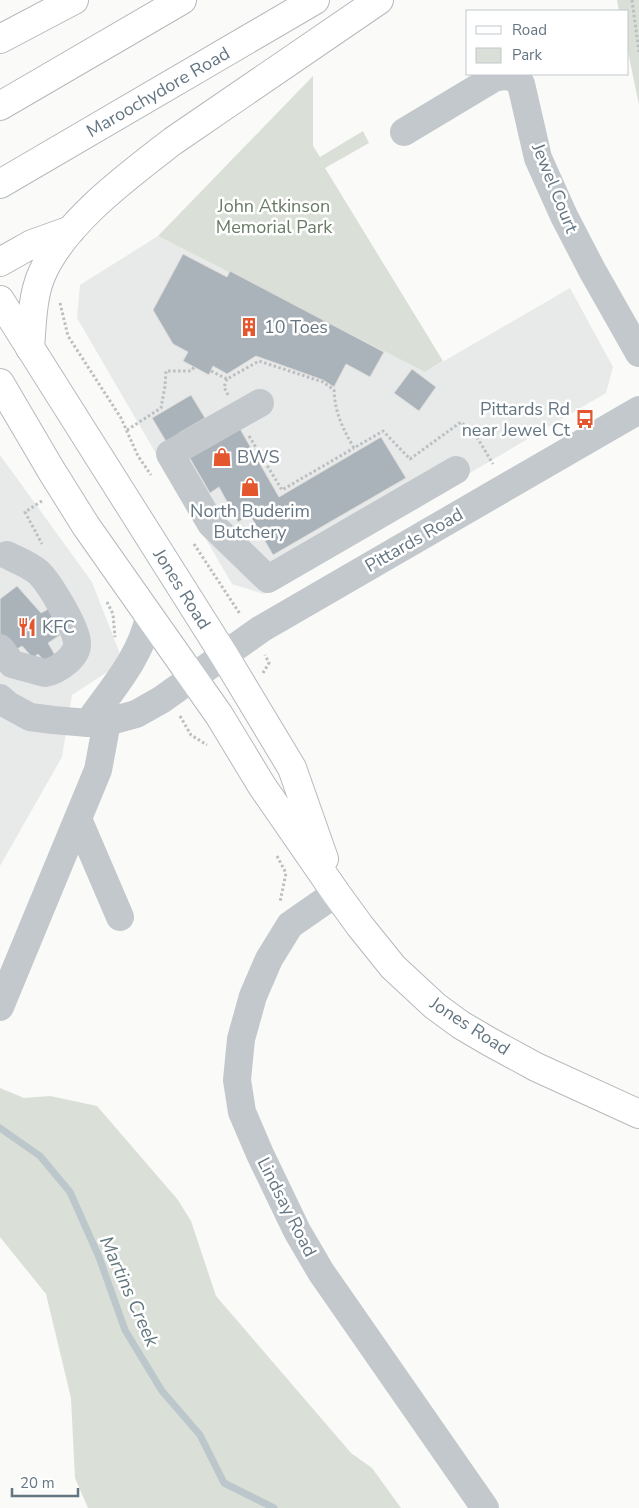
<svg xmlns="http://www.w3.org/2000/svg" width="639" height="1508" font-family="'Nunito Sans',sans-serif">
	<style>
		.built { fill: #e8e9e9 }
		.green { fill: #dadfd7 }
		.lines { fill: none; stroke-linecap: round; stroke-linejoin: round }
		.stream { stroke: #bbc7cb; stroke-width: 7 }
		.building { fill: #aab3b9; stroke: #dcdcda }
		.major-casing { stroke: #b5babe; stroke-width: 30 }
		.highway-casing { stroke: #b4b9bd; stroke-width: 30 }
		.path { stroke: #bbbfc2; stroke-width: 3; stroke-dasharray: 2.5 2.5; stroke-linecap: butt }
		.minor { stroke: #c3c8cc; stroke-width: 28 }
		.major { stroke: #fff; stroke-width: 28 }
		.highway { stroke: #fff; stroke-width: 28 }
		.labels { text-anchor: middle; stroke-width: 5; stroke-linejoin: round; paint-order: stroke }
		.street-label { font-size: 18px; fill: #657683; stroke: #fff }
		.park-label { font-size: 18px; fill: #687a64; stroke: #fff }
		.poi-label { font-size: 18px; fill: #657683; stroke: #fff; text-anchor: start }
		.water-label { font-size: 19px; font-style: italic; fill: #60757c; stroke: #fff }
	</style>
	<rect width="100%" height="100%" fill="#fafaf8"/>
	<path class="built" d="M158 236 425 372 570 288 613 367 606 393 264 594 232 584 77 318 80 285Z
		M0 455 92 582 120 654 115 667 72 695 62 757 0 866Z"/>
	<path class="green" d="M617 0H639V105L628 52V11H619Z
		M313 76V146L320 157 363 131 369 143 325 168 443 361 425 372 158 236Z
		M0 1088 24 1098 50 1096 97 1106 178 1200 191 1221 216 1296 351 1453 372 1468 401 1508H88L75 1478 71 1398 46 1294 0 1237Z"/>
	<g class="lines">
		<path class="stream" d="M0 1128 40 1156 70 1192 99 1257 125 1330 162 1391 200 1435 224 1483 274 1508"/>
	</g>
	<path class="building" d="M183 254 227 277 230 271 384 352 370 377 346 364 334 387 323 380 256 356 227 374 213 366 209 375 183 361 188 352 173 344 153 310Z
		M412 369 436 387 419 411 394 393Z
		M191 395 205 418 179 433 167 443 152 418Z
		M239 427 279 497 381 437 406 478 273 555 250 515 238 522 219 487 210 493 188 455Z
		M17 586 41 613 54 606 58 615 49 619 60 635 48 643 55 655 46 663 38 654 33 658 22 646 14 651 0 652V599Z"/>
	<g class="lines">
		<g class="major-casing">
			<path id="major" d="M0 300 224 655 292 768 324 859
				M0 383 51 470 86 526 219 715 262 786 336 893 360 926 393 967 435 1006 461 1025 490 1042 536 1067 639 1114"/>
		</g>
		<g class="highway-casing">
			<path id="highway" d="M0 39 74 0
				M0 106 182 0
				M0 184 315 0
				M0 262 32 244 71 230
				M30 348C32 325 32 298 41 276 63 223 128 176 173 141L379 0"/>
		</g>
		<path class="path" d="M632 0 639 52
			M60 303 68 336 121 418 138 456 151 475
			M211 371 227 379 259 361 323 382 334 390C335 413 343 429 354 448L383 431 410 459 461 422 478 439 493 464
			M227 379 224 387 228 395
			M127 430 161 408 165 386 166 371H191L194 367
			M249 436 282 490 354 448
			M42 501 25 512 42 544
			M194 544 240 614
			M107 602 113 614 115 637
			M263 673 269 663 265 655
			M180 716 191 735 207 745
			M277 856 286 873 280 902"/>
		<path class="minor" d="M404 132 494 78C506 75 512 75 521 84L538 158 564 216 592 270 639 353
			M260 403 170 454 211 524 268 579 456 470
			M0 648 12 664 45 673C57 671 78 657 77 643 77 629 49 582 38 572 30 565 17 560 7 555
			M0 698 8 705 30 717 53 720 88 723 107 722 136 714 161 700 261 629 639 410
			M88 723C111 690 141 657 149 617
			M78 819 120 917
			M336 893 290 925 269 959 253 996 241 1039 237 1080 242 1112 260 1154 297 1231 321 1272 485 1508
			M0 1007 98 770 107 722"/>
		<use href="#major" class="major"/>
		<use href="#highway" class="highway"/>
	</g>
	<defs>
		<g id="building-bare" transform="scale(1.5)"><path d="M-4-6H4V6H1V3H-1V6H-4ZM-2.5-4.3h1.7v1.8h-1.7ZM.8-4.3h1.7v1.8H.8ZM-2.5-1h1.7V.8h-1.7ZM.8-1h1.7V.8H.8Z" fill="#e4572e" stroke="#fff" stroke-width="2.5" paint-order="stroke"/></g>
		<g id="bus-bare" transform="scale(1.5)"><path d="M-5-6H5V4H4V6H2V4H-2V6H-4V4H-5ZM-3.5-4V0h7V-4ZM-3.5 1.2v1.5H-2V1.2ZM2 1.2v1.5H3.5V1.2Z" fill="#e4572e" stroke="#fff" stroke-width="2.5" paint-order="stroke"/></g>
		<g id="shop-bare" transform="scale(1.5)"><path d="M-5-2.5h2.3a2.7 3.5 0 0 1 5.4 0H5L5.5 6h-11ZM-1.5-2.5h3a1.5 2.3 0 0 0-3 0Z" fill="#e4572e" stroke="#fff" stroke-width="2.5" paint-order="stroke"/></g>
		<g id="restaurant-bare" transform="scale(1.5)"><path d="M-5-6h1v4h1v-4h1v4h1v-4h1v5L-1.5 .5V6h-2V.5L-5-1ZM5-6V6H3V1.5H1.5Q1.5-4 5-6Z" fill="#e4572e" stroke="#fff" stroke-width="2.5" paint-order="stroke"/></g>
	</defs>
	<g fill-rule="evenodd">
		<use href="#building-bare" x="249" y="327"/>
		<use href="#bus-bare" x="585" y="419"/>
		<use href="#shop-bare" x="222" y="457"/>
		<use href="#shop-bare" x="250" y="487"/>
		<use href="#restaurant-bare" x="27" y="627"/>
	</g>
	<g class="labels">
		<g class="street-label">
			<text transform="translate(158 92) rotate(-30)" y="6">Maroochydore Road</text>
			<text transform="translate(555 188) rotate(68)" y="6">Jewel Court</text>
			<text transform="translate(414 540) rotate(-30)" y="6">Pittards Road</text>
			<text transform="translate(182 589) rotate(58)" y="6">Jones Road</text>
			<text transform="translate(470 1026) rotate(33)" y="6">Jones Road</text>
			<text transform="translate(287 1207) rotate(63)" y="6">Lindsay Road</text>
		</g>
		<g class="park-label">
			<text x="274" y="212">John Atkinson<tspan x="274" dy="21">Memorial Park</tspan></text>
		</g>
		<g class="poi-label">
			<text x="264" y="333">10 Toes</text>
			<text x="570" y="415" text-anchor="end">Pittards Rd<tspan x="570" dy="21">near Jewel Ct</tspan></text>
			<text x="237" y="463">BWS</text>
			<text x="250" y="517" text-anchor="middle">North Buderim<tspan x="250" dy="21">Butchery</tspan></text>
			<text x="42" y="633">KFC</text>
		</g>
		<g class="water-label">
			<text transform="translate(130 1291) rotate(66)" y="7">Martins Creek</text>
		</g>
	</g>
	<rect x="466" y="10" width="162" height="65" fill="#ffffff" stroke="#c1c8cd"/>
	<rect x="476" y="26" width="25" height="8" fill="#ffffff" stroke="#c1c8cd"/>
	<text x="512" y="35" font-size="15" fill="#657683">Road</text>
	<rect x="476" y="48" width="25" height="15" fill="#dadfd7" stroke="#c1c8cd"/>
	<text x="512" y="60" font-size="15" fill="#657683">Park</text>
	<path d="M12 1488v8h66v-8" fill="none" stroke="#657683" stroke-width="2.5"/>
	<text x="20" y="1488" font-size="15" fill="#657683" stroke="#ffffff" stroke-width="4" paint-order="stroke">20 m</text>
</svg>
